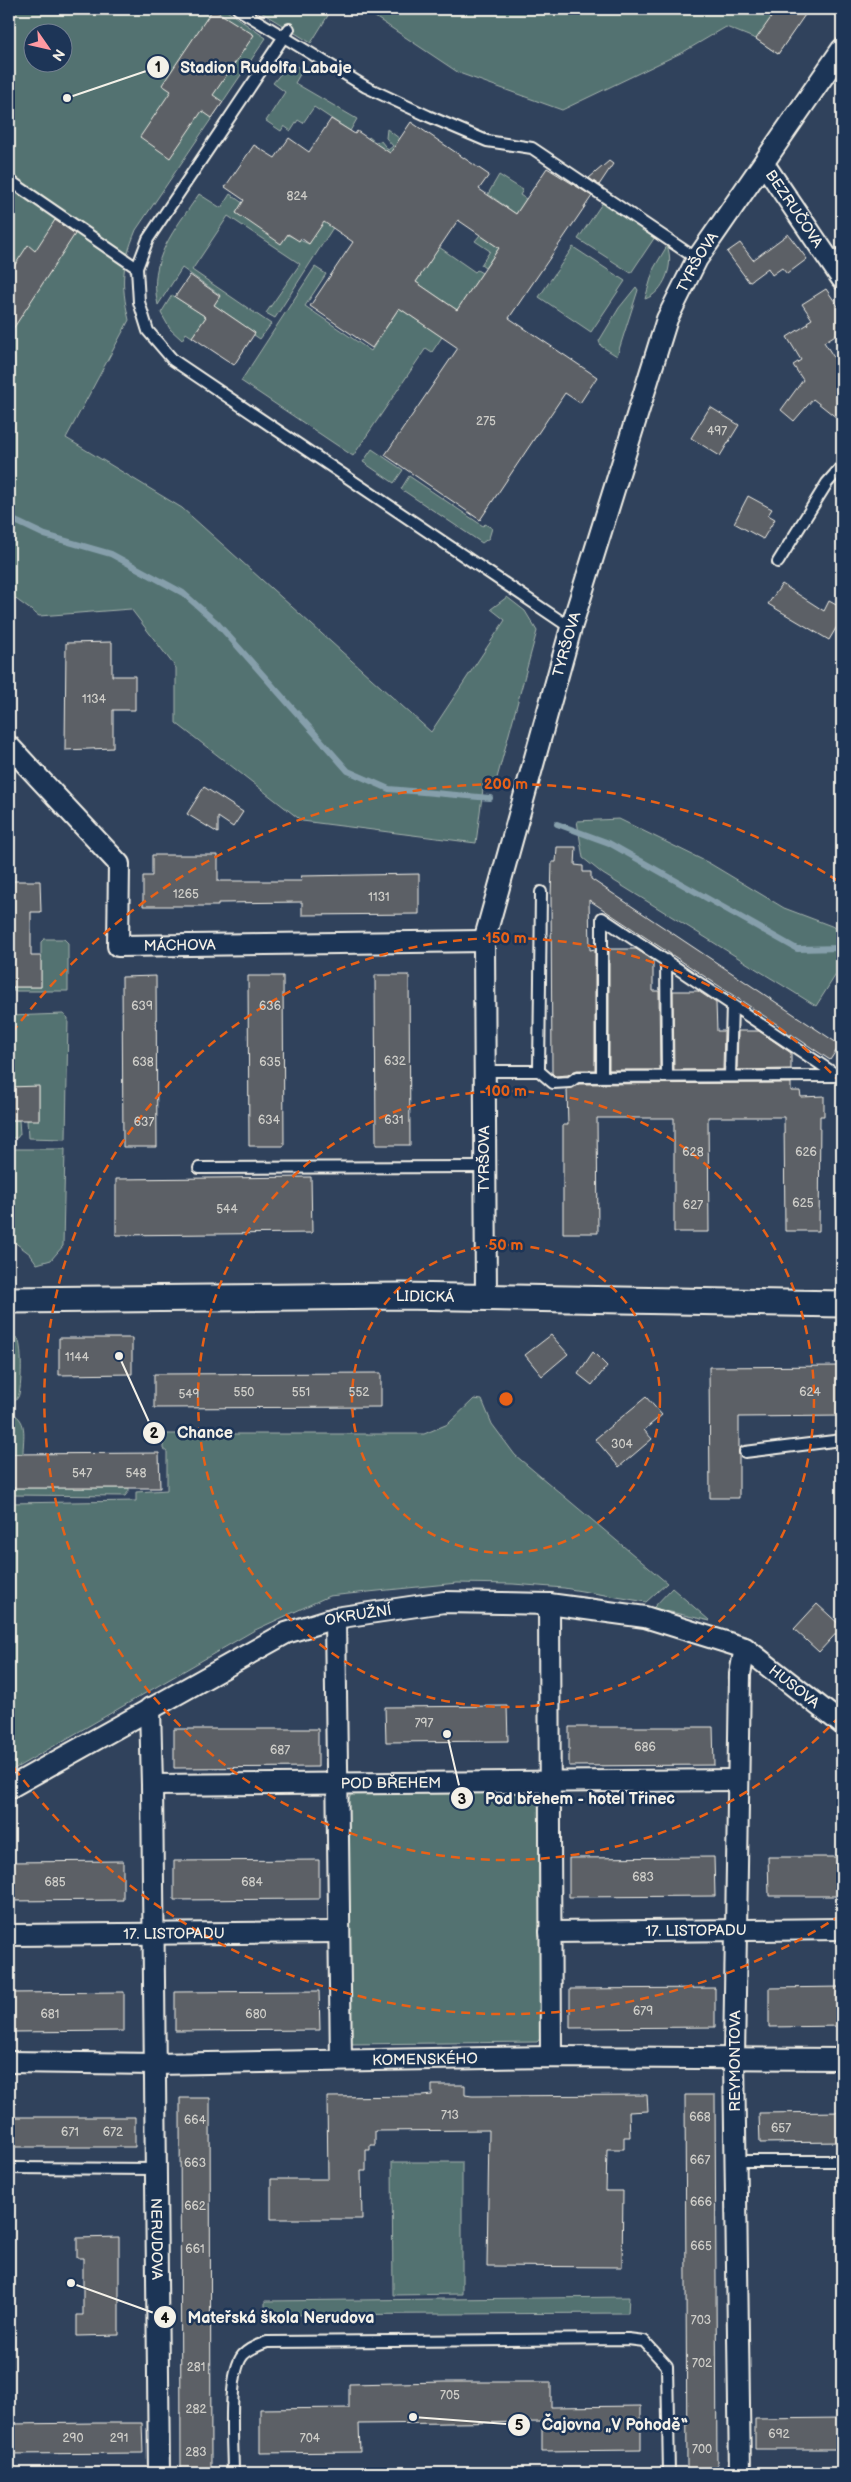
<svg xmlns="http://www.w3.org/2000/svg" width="851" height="2482" font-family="'Balsamiq Sans',sans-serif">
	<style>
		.green { fill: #537271; stroke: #a4b2ac; fill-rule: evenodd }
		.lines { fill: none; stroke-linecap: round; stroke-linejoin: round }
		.stream { stroke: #869fab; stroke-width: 6 }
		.building { fill: #5b6066; stroke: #f4f1e8; fill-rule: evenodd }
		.service-casing { stroke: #f4f1e8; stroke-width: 14 }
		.minor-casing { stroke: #f4f1e8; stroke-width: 24 }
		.tertiary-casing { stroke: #f4f1e8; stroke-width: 29 }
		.service { stroke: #1d3557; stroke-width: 10 }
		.minor { stroke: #1d3557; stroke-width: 20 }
		.tertiary { stroke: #1d3557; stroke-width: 25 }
		.ring { fill: none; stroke: #e96117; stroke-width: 2.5; stroke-dasharray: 9 6 }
		.labels { text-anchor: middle; stroke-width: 5; stroke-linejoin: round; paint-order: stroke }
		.number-label { font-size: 12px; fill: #cecdc8 }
		.street-label { font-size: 15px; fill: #f4f1e8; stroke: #1d3557 }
		.centre { fill: #e96117; stroke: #1d3557; stroke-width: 2.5 }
		.ring-label { font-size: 15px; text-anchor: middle; font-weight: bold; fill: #e96117; stroke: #1d3557; stroke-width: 5; stroke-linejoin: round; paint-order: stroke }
		.leader { fill: none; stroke: #f4f1e8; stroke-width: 2 }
		.callout-dot { fill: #f4f1e8; stroke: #1d3557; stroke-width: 2 }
		.mark-label { font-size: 15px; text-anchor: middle; font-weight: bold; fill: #111 }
		.callout-label { font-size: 16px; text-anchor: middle; font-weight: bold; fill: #f4f1e8; stroke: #1d3557; stroke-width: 5; stroke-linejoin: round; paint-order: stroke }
	</style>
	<rect width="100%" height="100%" fill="#30425c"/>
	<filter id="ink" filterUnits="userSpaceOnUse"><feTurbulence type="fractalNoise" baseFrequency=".02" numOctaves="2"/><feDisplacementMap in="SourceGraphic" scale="10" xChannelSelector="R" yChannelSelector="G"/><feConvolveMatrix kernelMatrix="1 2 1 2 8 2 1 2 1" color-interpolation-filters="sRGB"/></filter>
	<g filter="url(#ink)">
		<path class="green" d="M9 9H224L266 38 136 230C122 265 120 282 129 320L66 438 182 508 431 732 505 620 491 609 507 597 525 611 537 631 494 789 484 781 476 843 302 821 176 723V668L131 609 39 616 9 594ZM32 32H62V62H32Z
			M256 9H332L311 43Z
			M363 9H808L778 54 756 39 726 27 685 51 562 110 459 73Z
			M291 64 303 69 295 83 357 119 350 131 314 107 303 123 298 120 291 131 284 126 281 131 266 121 285 92 273 83 287 66Z
			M387 129 404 142 334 226 275 318 266 313 300 264 228 216 192 270 271 324 260 339 254 335 255 333 214 305 220 295 182 268 158 305C147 259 175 230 199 194L221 208 230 194 244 204 236 213 309 244 369 137 375 142 381 141 388 150 393 146 386 138Z
			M499 175 523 190 520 195 526 199 516 214 488 194Z
			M603 202 655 237 631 273 578 239Z
			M480 235 499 248 485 268 481 265 490 251 475 241Z
			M667 246C675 264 664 293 645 299L654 268Z
			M439 247 475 272 477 270 482 273 457 310 416 282Z
			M573 247 625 281 591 332 539 297Z
			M315 267 326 274 305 306 371 351 399 308 442 337 432 352 426 348 353 456 241 381Z
			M636 287 638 290 617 356 601 346 599 341 619 308Z
			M172 295 206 317 192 337 186 333 182 340 170 329 161 313Z
			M372 449 403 470 394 483 363 462Z
			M409 476 483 526 485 524 492 528 489 538 482 543 401 489Z
			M619 819 709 863 784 908 842 930V965L816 1006 603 874 583 858 577 821Z
			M44 939H64L68 943V991H13V987H41V942Z
			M63 1014 68 1018 66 1139 28 1138 27 1120 39 1119V1087H9V1016Z
			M9 1120H19L20 1134 17 1138H9Z
			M9 1149H65L63 1246 51 1260 37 1264 30 1254 9 1238Z
			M9 1337 17 1338C23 1342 22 1390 18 1397 16 1401 13 1403 9 1404Z
			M474 1399 482 1400 492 1424 515 1455 667 1583 646 1602 564 1588 513 1584 457 1583 329 1596 253 1631 9 1772V1503L136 1501V1492L167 1490V1452L163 1449V1434H424L448 1424Z
			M9 1412C29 1419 23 1436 23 1454H9Z
			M9 1488H129V1491L125 1496 9 1495Z
			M672 1588 709 1620 710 1621 653 1608Z
			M540 1791 544 2034 537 2042 348 2044 347 1803 352 1793Z
			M392 2162H462V2294L393 2295Z
			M629 2297 628 2313 265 2315V2301Z"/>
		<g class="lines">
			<path class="stream" d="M9 518 45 535 111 554 183 593 217 623 348 771 389 789 490 798
				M557 824 609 843 797 949 842 948"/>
		</g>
		<path class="building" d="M213 9 254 35 213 95 223 102 212 118 202 111 170 158 140 137 171 91 162 85Z
			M777 9H809L778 54 756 39Z
			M331 119 355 134 357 131 390 153 411 122 489 175 479 189 516 214 547 168 592 196 509 318 597 377 580 403 565 393 480 520 385 455 458 348 399 308 372 348 310 306 353 242 324 222 309 244 301 238 299 241 288 234 281 244 236 213 244 200 225 187 254 145 275 158 289 138 309 152ZM458 220 499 248 457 310 416 282Z
			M609 161 613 164 599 185 589 178Z
			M55 220 75 234 9 335V274L28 245 35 251Z
			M788 234 807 259 787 274 782 268 772 275 768 268 749 282 727 252 740 243 753 260Z
			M190 275 220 296 214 305 255 333 234 365 192 337 206 317 175 297Z
			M826 289 842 312V331L824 342 842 370V422L813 399 794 421 781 410 803 380 793 365 801 360 787 337 808 324 807 322 812 319 802 304Z
			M710 407 739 425 720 456 691 438Z
			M748 496 772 509 768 515 775 519 763 539 734 523Z
			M782 584 824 611 829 601 842 608V618L829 640 768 604Z
			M112 642V676H135V710H113V748L65 750 66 643Z
			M204 787 243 812 233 827 218 817V833L187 814Z
			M557 847H576L575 865 583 866V872H591V879L840 1045 830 1060 791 1034V1036L784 1031H787L589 900 590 950 595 949V1070H577L568 1075 555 1076 552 1073 551 897 552 862H556Z
			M152 855H218V881H302L301 876 419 874V914L302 915V902L218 903V906H143V876H152Z
			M9 881H40L41 912H31V956H41V987H9Z
			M609 949H636L653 960V991H659L660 1070H609Z
			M375 975H409L410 1145H376Z
			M156 976 157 1147H123L122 977Z
			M248 976H283L284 1146H249Z
			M673 991H698L716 1003 717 1031H724L723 1070H674Z
			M738 1031H759L791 1053V1069L737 1070Z
			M791 1083V1091H800L801 1097 824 1096V1116H820L819 1231H785L784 1117H708L709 1232H674V1118H597L598 1233H563V1125H568L567 1089 579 1084Z
			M39 1086V1120H9V1087Z
			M311 1177 312 1233 116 1235V1179Z
			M551 1335 568 1354 542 1376 525 1355Z
			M59 1338H132V1374L59 1375Z
			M593 1352 607 1366 592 1385 578 1374Z
			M842 1366V1416L739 1417V1498H710L709 1367Z
			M381 1373V1407L154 1408V1374Z
			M646 1397 662 1415 644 1430 652 1439 619 1467 595 1439Z
			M159 1453 160 1488H9V1454Z
			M817 1604 842 1627 819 1652 794 1629Z
			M507 1706 508 1741 386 1742 385 1707Z
			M569 1727H713L714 1765 569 1766Z
			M174 1729H318V1767L174 1768Z
			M714 1857 715 1896 569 1897V1858Z
			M768 1857H842V1896H769Z
			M319 1860V1899L174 1900V1861Z
			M123 1861V1900L9 1901V1862Z
			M842 1987V2026L769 2027V1988Z
			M715 1988V2027L570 2028V1989Z
			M319 1991 320 2030 175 2031V1992Z
			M124 1992V2031L9 2032V1993Z
			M432 2085H465V2095L472 2096 647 2095 648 2111 629 2112 630 2137H624V2149H607L606 2191H623L622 2267 487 2266 489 2130 375 2131V2145H370V2150H366V2171H361L362 2219H271V2179H328L327 2097 422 2096 432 2095Z
			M685 2095H715L717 2471H687Z
			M180 2098H210L211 2473H181Z
			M842 2112V2142L760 2143 759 2113Z
			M9 2117H135V2147H9Z
			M119 2237V2335L77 2336V2315H83V2258H77V2238Z
			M444 2382H551V2407L641 2406V2450L542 2451V2422L359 2424 360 2452 260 2453V2409L349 2408V2384Z
			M842 2418V2449H755V2419Z
			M96 2423H142L143 2453 9 2454V2424Z"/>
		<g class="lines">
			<g class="service-casing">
				<path id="service" d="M238 9 366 87 428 116 487 141 532 148 697 259
					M289 29 148 239 137 268 139 302 148 331 173 360 571 628
					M9 180 137 268
					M831 262 842 253
					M778 562 827 483 842 466
					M666 960 667 1076
					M485 1071H539L541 892
					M539 1071 553 1083 570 1082 577 1077 842 1076
					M730 1075 732 1005
					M602 1077V918L835 1074
					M199 1168 484 1167
					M745 1452 842 1440
					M736 2161H842
					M9 2168 156 2169
					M233 2473C233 2447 227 2374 243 2355 249 2349 258 2345 267 2342L628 2339 644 2341 667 2366 669 2473"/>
			</g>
			<g class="minor-casing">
				<g id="minor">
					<path id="s1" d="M764 164 842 279"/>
					<path id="s2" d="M9 746 119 864 118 946 484 941"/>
					<path id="s3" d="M486 1297 484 941 571 628 667 319 697 259 842 49"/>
					<path d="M549 1604 551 2057"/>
					<path d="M335 1618 341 2060"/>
					<path id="s4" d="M150 1708 152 1785 738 1780"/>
					<path id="s5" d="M152 1785 159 2473"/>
					<path id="s6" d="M9 1788 286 1633 335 1618 444 1602 549 1604 645 1617 745 1648 842 1724"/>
					<path id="s7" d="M550 1932 842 1929"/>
					<path id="s8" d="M9 1935 339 1932"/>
					<path id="s9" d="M9 2062 155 2064 551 2057 842 2059"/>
					<path d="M740 2473 734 2058 740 1674 745 1648"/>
				</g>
			</g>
			<g class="tertiary-casing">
				<g id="tertiary">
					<path id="s10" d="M9 1300 401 1296 842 1304"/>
				</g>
			</g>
			<use href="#service" class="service"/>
			<use href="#minor" class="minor"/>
			<use href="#tertiary" class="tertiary"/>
		</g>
	</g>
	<g class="ring">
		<circle cx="506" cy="1399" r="154"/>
		<circle cx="506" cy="1399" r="308"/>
		<path d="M840 1716A461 461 0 1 1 840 1082"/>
		<path d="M841 1915A615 615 0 0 1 12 1765M12 1033A615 615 0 0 1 841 883"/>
	</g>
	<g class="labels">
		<g class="number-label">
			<text x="297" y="200">824</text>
			<text x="486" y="425">275</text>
			<text x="717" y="435">497</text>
			<text x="94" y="703">1134</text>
			<text x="186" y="898">1265</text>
			<text x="379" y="901">1131</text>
			<text x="142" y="1010">639</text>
			<text x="270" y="1010">636</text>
			<text x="395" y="1065">632</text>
			<text x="143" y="1066">638</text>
			<text x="270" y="1066">635</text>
			<text x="269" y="1124">634</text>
			<text x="394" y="1124">631</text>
			<text x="144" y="1126">637</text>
			<text x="693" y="1156">628</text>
			<text x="806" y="1156">626</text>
			<text x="803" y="1207">625</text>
			<text x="693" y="1209">627</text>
			<text x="227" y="1213">544</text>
			<text x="77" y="1361">1144</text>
			<text x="244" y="1396">550</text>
			<text x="301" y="1396">551</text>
			<text x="359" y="1396">552</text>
			<text x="810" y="1396">624</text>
			<text x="189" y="1398">549</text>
			<text x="622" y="1448">304</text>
			<text x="82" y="1477">547</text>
			<text x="136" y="1477">548</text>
			<text x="424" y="1727">797</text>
			<text x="645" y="1751">686</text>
			<text x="280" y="1754">687</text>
			<text x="643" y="1881">683</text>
			<text x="55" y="1886">685</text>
			<text x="252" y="1886">684</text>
			<text x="643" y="2015">679</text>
			<text x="50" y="2018">681</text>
			<text x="256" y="2018">680</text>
			<text x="450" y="2119">713</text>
			<text x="700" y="2121">668</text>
			<text x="195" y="2124">664</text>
			<text x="781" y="2132">657</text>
			<text x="70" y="2136">671</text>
			<text x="113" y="2136">672</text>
			<text x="700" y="2164">667</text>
			<text x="195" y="2167">663</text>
			<text x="701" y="2206">666</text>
			<text x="195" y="2210">662</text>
			<text x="701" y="2250">665</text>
			<text x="195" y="2253">661</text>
			<text x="701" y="2324">703</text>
			<text x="702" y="2367">702</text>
			<text x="196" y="2371">281</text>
			<text x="450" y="2399">705</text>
			<text x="196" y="2413">282</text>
			<text x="779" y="2438">692</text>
			<text x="73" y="2442">290</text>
			<text x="119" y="2442">291</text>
			<text x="310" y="2442">704</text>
			<text x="702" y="2453">700</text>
			<text x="196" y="2456">283</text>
		</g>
		<g class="street-label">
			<text dy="5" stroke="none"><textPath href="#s1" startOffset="54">BEZRUČOVA</textPath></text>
			<text dy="5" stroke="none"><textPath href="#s3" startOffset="1069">TYRŠOVA</textPath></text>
			<text dy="5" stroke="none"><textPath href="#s3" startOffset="664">TYRŠOVA</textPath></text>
			<text dy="5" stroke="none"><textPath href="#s2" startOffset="305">MÁCHOVA</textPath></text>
			<text transform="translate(484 1159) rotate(-90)" y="5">TYRŠOVA</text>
			<text dy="5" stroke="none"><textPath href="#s10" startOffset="416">LIDICKÁ</textPath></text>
			<text dy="5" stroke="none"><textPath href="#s6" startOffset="392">OKRUŽNÍ</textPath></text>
			<text dy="5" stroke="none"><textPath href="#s6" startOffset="848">HUSOVA</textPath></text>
			<text dy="5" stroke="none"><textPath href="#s4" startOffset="316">POD BŘEHEM</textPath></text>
			<text dy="5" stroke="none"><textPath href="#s7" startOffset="146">17. LISTOPADU</textPath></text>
			<text dy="5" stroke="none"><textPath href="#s8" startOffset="165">17. LISTOPADU</textPath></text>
			<text dy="5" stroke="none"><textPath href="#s9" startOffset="416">KOMENSKÉHO</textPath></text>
			<text transform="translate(735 2061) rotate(-90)" y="5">REYMONTOVA</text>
			<text dy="5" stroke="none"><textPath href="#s5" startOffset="454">NERUDOVA</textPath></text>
		</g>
	</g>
	<circle cx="506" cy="1399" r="8" class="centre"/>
	<g class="ring-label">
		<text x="506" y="789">200 m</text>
		<text x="506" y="943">150 m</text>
		<text x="506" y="1096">100 m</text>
		<text x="506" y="1250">50 m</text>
	</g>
	<path class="leader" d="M67 98L158 67M119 1356L154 1433M447 1734L462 1798M71 2283L165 2317M413 2417L519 2425"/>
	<g class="callout-dot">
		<circle cx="67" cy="98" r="5"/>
		<circle cx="119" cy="1356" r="5"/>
		<circle cx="447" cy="1734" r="5"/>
		<circle cx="71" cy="2283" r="5"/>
		<circle cx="413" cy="2417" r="5"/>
		<circle cx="158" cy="67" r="12"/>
		<circle cx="154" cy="1433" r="12"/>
		<circle cx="462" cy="1798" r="12"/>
		<circle cx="165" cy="2317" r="12"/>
		<circle cx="519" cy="2425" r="12"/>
	</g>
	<g class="mark-label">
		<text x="158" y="72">1</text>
		<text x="154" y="1438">2</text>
		<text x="462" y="1804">3</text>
		<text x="165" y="2323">4</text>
		<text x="519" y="2430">5</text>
	</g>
	<g class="callout-label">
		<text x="266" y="73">Stadion Rudolfa Labaje</text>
		<text x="205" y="1438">Chance</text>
		<text x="580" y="1804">Pod břehem - hotel Třinec</text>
		<text x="281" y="2323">Mateřská škola Nerudova</text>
		<text x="615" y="2430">Čajovna „V Pohodě“</text>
	</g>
	<rect width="851" height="2482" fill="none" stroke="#1d3557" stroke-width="30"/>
	<rect x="15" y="15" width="821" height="2452" fill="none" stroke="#f4f1e8" stroke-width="2" filter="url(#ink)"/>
	<g transform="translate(48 48) rotate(124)"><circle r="24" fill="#1d3557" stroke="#738091"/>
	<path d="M0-4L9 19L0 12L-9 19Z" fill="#ff9aa2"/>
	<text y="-8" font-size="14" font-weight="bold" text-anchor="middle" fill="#f4f1e8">N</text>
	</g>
</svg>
